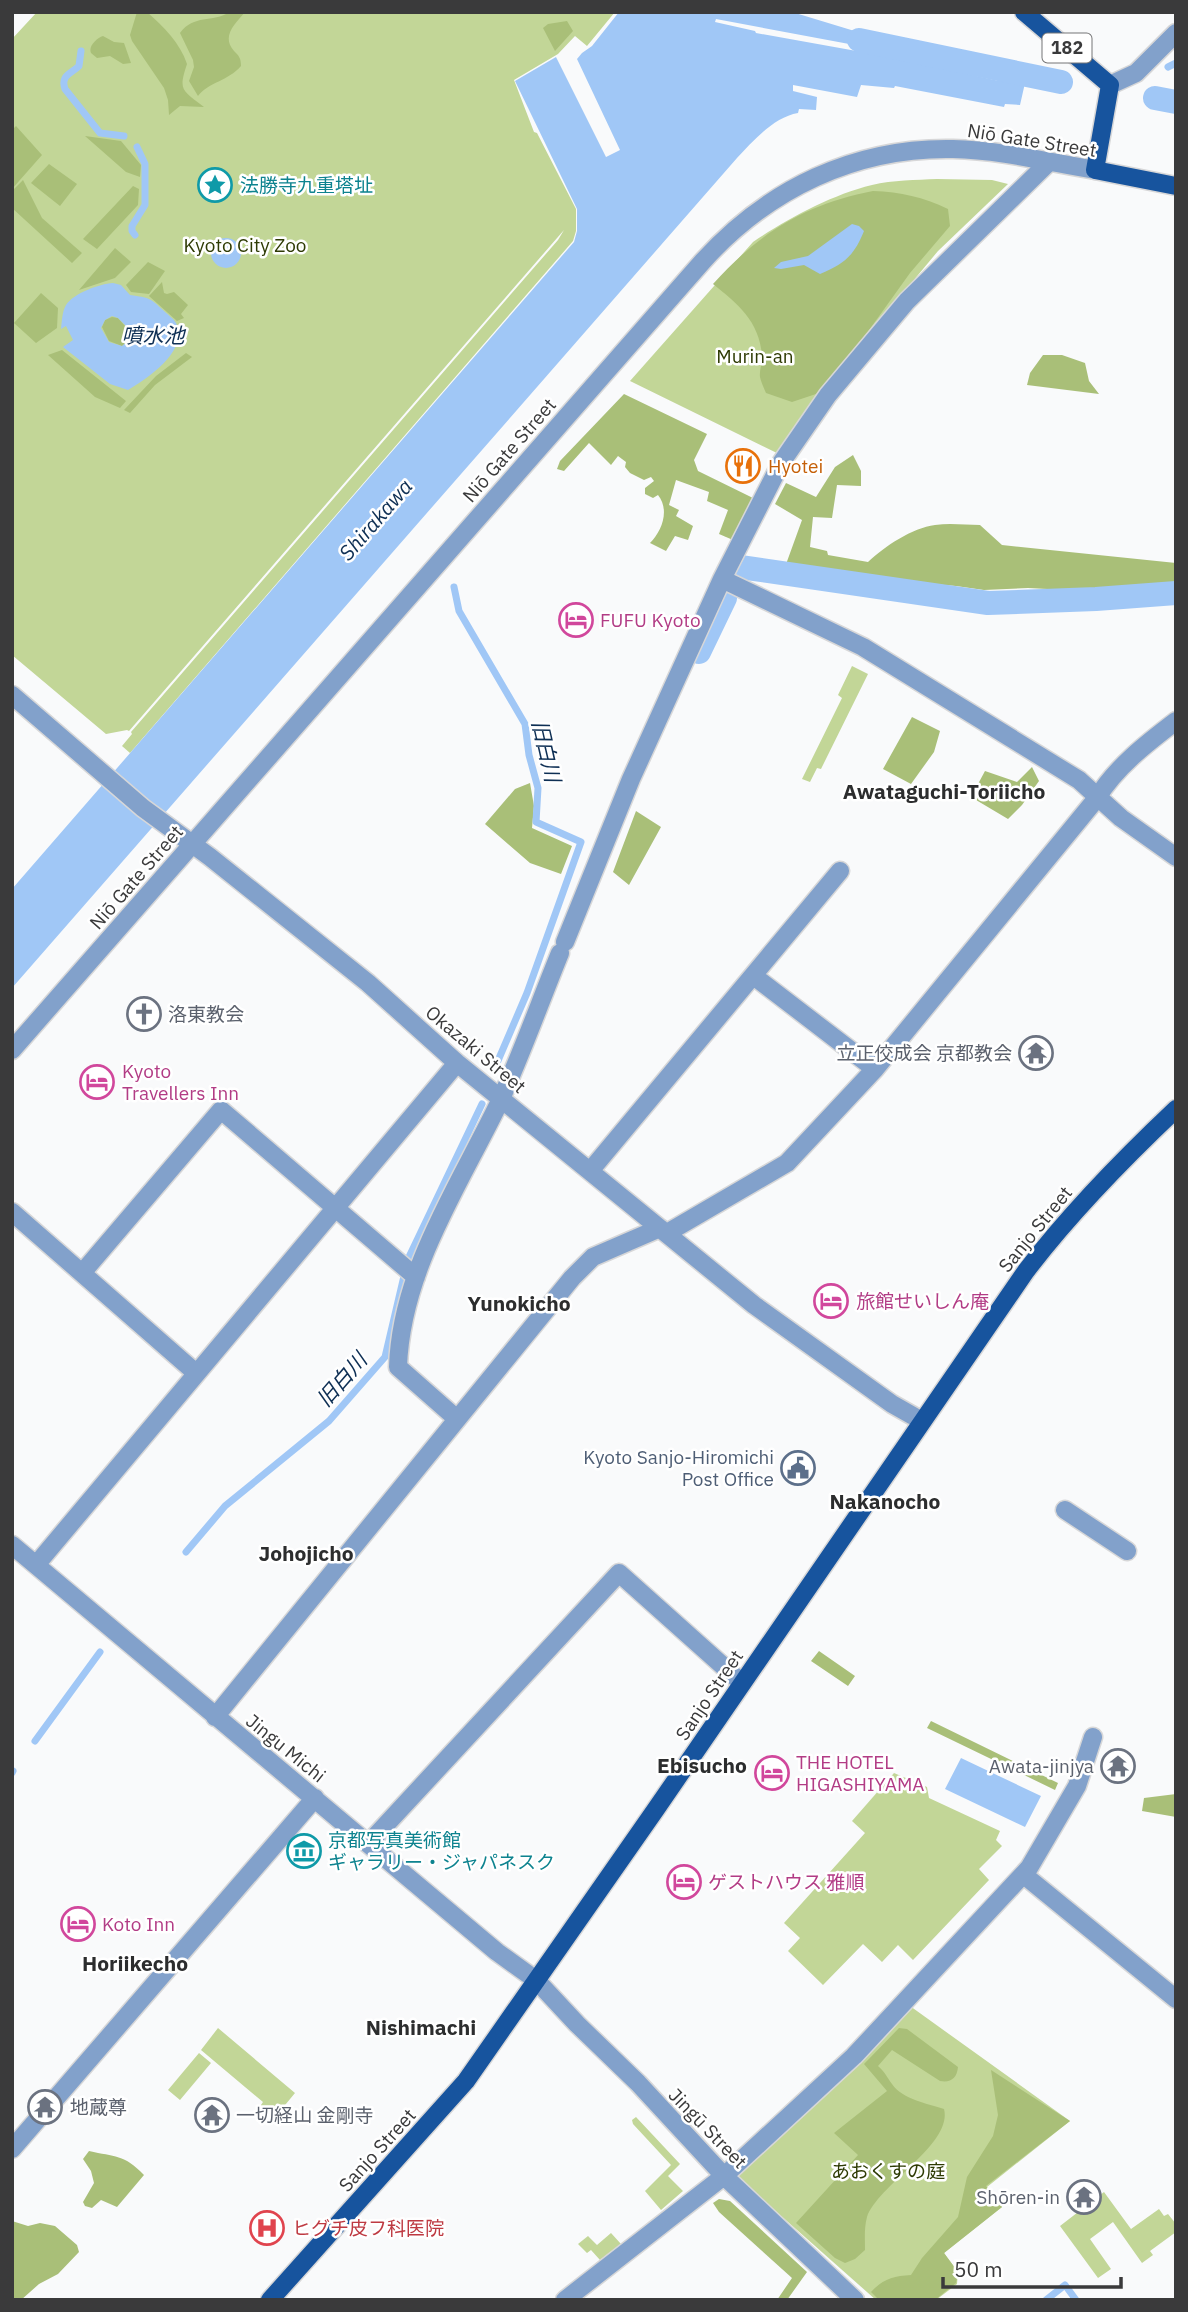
<svg xmlns="http://www.w3.org/2000/svg" width="1188" height="2312" font-family="'IBM Plex Sans','Noto Sans JP',sans-serif">
	<style>
		.green { fill: #c2d697 }
		.forest { fill: #a9bf78 }
		.water { fill: #a0c7f6; fill-rule: evenodd }
		.lines { fill: none; stroke-linecap: round; stroke-linejoin: round }
		.stream { stroke: #a0c7f6; stroke-width: 7 }
		.canal { stroke: #a0c7f6; stroke-width: 24 }
		.minor-casing { stroke: #d7d7d8; stroke-width: 21 }
		.major-casing { stroke: #d7d7d8; stroke-width: 21 }
		.minor { stroke: #82a1cb; stroke-width: 18 }
		.major { stroke: #17549e; stroke-width: 18 }
		.labels { text-anchor: middle; stroke-width: 5; stroke-linejoin: round; paint-order: stroke }
		.shield { fill: #fff; stroke: #757576; stroke-width: 2 }
		.shield-label { font-size: 18px; font-weight: bold; fill: #3a3a3b }
		.street-label { font-size: 19px; fill: #3a3a3b; stroke: #fff }
		.culture-label { font-size: 19px; fill: #0d838f; stroke: #fff; text-anchor: start }
		.park-label { font-size: 19px; fill: #2e3b04; stroke: #fff }
		.food-label { font-size: 19px; fill: #c56008; stroke: #fff; text-anchor: start }
		.hotel-label { font-size: 19px; fill: #b23c85; stroke: #fff; text-anchor: start }
		.worship-label { font-size: 19px; fill: #5b616d; stroke: #fff; text-anchor: start }
		.service-label { font-size: 19px; fill: #4e5e75; stroke: #fff; text-anchor: end }
		.health-label { font-size: 19px; fill: #be3a42; stroke: #fff; text-anchor: start }
		.water-label { font-size: 21px; font-style: italic; fill: #0e2f54; stroke: #fff }
		.neighbourhood-label { font-size: 21px; font-weight: bold; fill: #2c2d2e; stroke: #fff }
	</style>
	<rect width="100%" height="100%" fill="#f9fafb"/>
	<path class="green" d="M37 12H615L587 46 575 36 558 54 514 80 534 132 537 133 576 209V231L573 241 130 753 122 746 132 734 131 732 558 240 564 230 129 731 127 730 106 734 12 655V39Z
		M937 179 992 180 1008 184 938 251 839 370 781 455 630 381 753 242C787 219 831 195 872 185 893 180 916 180 937 179Z
		M852 666 868 674 821 769 817 768 810 782 802 779 842 698 838 695Z
		M894 1773 927 1787 929 1798 1000 1831 996 1840 1002 1846 979 1869 989 1880 913 1960 898 1945 882 1962 863 1944 823 1985 788 1951 800 1938 784 1923 865 1833 852 1821Z
		M910 2006 1070 2121 987 2187 1002 2207 944 2253 958 2272 957 2284 936 2300H876L736 2176Z
		M218 2028 295 2093 271 2122 257 2111 263 2102 201 2050Z
		M199 2053 211 2063 180 2100 168 2090Z
		M636 2117 680 2164 668 2176 683 2191 661 2210 645 2191 671 2165 633 2124 632 2120Z
		M1104 2192 1131 2229 1159 2209 1164 2216 1168 2214 1176 2224V2232L1150 2251 1153 2255 1142 2263 1113 2222 1090 2239 1111 2269 1098 2278 1060 2226Z
		M611 2233 621 2244 600 2260 591 2250 587 2253 578 2244 588 2236 597 2245Z"/>
	<path class="forest" d="M137 12H147C164 27 180 43 187 64 178 91 182 90 204 107L180 106 169 115 168 100 164 88 132 41 130 35Z
		M230 12H245C235 24 221 36 234 51 239 56 241 58 241 66 228 81 209 82 198 96L189 81 194 67 193 60 180 33C194 14 212 23 230 12Z
		M567 21 573 31 555 51 543 28 548 24Z
		M103 36 114 42 124 43 131 63 123 64 110 56 97 58 91 53C88 46 97 38 103 36Z
		M16 126 42 155 12 189V130Z
		M85 136 121 141 141 165 140 177 126 172Z
		M49 164 77 184 60 206 31 183Z
		M23 180 42 218 82 253 72 263 12 208V191Z
		M133 186 139 189 138 205 97 249 83 239Z
		M873 191C901 192 923 197 948 209L950 226 910 273 839 372 819 393 792 402 766 393C764 388 761 382 760 377 759 370 763 362 762 355 759 321 738 304 713 284 759 233 805 204 873 191Z
		M115 248 131 262 115 278 79 290Z
		M148 262 165 271 149 294 131 292 126 285Z
		M162 282 164 293 167 294 174 292 188 305 181 314 184 318 177 321 149 296Z
		M41 293 58 308 57 328 36 343 14 323Z
		M112 317 118 318 125 326 129 340 122 346 109 341 102 327 105 320Z
		M62 350 126 401 120 408 95 397 48 355Z
		M186 353 192 357 155 385 130 413 124 410 156 376Z
		M1043 355H1062L1085 363 1089 381 1099 394 1027 385 1030 373Z
		M624 394 707 434 694 460 698 471 753 498 733 540 719 534 728 510 707 501 709 492 676 480 669 505 679 510 676 516 693 526 688 540 675 536 666 551 650 543C662 531 670 510 658 495L653 498 645 494V488L654 481 651 477 644 480 630 473 625 467 626 462 618 456 611 465 589 443 564 471 557 469 560 461Z
		M853 455 861 471V486L837 485 832 518 813 517 810 547 827 551 828 555 868 562C885 546 912 528 935 525 950 523 966 525 980 525L1002 545 1176 563V585L1148 587 1125 593 1028 588 984 590 956 586 811 574 785 567 802 520 775 504 786 483 816 497 835 467Z
		M912 717 940 731 934 752 911 784 883 769Z
		M1032 767 1039 781 1022 805 1008 819 971 797 985 771 1017 782Z
		M530 783 534 806 532 828 572 846 561 874 530 863 485 824 515 789Z
		M636 811 661 827 629 885 613 872Z
		M819 1651 855 1676 848 1686 811 1661Z
		M931 1721 1058 1783 1055 1790 927 1728Z
		M1176 1794V1817L1142 1811 1144 1798Z
		M899 2028 907 2029 958 2067C957 2078 951 2083 940 2081L892 2050 878 2066C886 2073 886 2076 892 2084 902 2099 928 2104 944 2109 953 2144 879 2184 867 2217 864 2228 865 2239 865 2250L855 2259 845 2263 835 2258 796 2223 858 2155 834 2133 887 2091 864 2064Z
		M991 2070 1070 2121 986 2186 1002 2207 944 2253 958 2272 956 2283 935 2300H879L871 2292C883 2279 893 2276 911 2275L922 2258 958 2217 967 2177 993 2136 998 2115Z
		M89 2151C115 2157 124 2154 144 2175L117 2207 101 2200 92 2208 85 2206 83 2202 94 2183 91 2171 83 2159Z
		M719 2199 730 2201 807 2272 787 2300H777L792 2278 719 2212 713 2203Z
		M12 2221 28 2226 40 2223 55 2226 77 2245 79 2252 58 2274 39 2284 21 2300 12 2299Z"/>
	<path class="water" d="M619 12H792L894 43 892 52 716 19 715 22 755 31 756 33 901 59 999 81 1001 79 1025 83 1020 105 1005 104 1004 107 895 86 894 88 861 85 857 97 793 85V91L817 97 816 110 799 109 798 113C774 117 753 141 737 158L12 988V889L574 242 577 231V209L515 81 556 57 606 157 620 150 577 59 582 53 592 46Z
		M852 224 859 226 864 231C854 256 844 264 820 274L804 265 781 269 774 268 781 262 808 256Z
		M211 253a15 15 0 1 1 30 0a15 15 0 1 1-30 0Z
		M113 283 121 285 130 295C150 298 149 297 164 311 167 314 174 319 176 323 190 350 147 379 128 390L110 384 63 347 73 340 66 326 61 329C62 321 62 312 66 305 74 293 99 284 113 283ZM112 316 118 318 125 325 129 340 122 346 109 342 101 328 105 320Z
		M961 1758 1041 1796 1025 1827 945 1789Z"/>
	<g class="lines">
		<path class="stream" d="M81 51 79 66C72 73 60 75 65 89L100 133 124 136
			M1168 67 1176 63
			M135 235 132 231V226L145 205V164L137 147
			M454 587 459 611 525 724 529 755 538 788 536 822 581 842 527 993 497 1063
			M186 1552 225 1506 329 1421 385 1357 408 1259 482 1104
			M35 1741 100 1652
			M12 1773 13 1771
			M1046 2300 1065 2285 1076 2300"/>
		<path class="canal" d="M859 40 1061 82
			M1155 98 1176 102
			M740 567 988 603 1096 599 1176 593
			M699 652 725 598"/>
		<g class="minor-casing">
			<path id="minor" d="M1110 85 1136 73 1176 33
				M722 579 863 647 1079 780 1121 818 1176 857
				M12 695 143 808 210 857 368 983 457 1063 754 1305 892 1404 922 1421
				M565 942 631 779 722 579 781 463 828 395 907 301 1049 162
				M755 977 875 1069
				M12 1050 703 261C768 189 855 147 953 149 1000 150 1048 162 1095 170
				M590 1171 840 871
				M12 1212 196 1373
				M667 1233 787 1163 875 1069 1097 798C1116 767 1147 743 1176 721
				M82 1273 221 1110 416 1277
				M457 1419 398 1367C401 1271 459 1186 500 1101 522 1053 540 1002 560 953
				M1065 1510 1127 1551
				M12 1545 497 1952 536 1980 577 2024 638 2083 724 2176 855 2300
				M36 1565 457 1063
				M215 1717 572 1278 593 1257 660 1228
				M368 1844 619 1573 742 1683
				M1024 1875 1176 1999
				M12 2149 315 1798
				M565 2300 724 2176 854 2056 1029 1868 1077 1786 1093 1737"/>
		</g>
		<g class="major-casing">
			<path id="major" d="M1024 12 1110 85 1095 170 1176 186
				M270 2300 466 2081 656 1809 1026 1271C1071 1212 1122 1160 1176 1109"/>
		</g>
		<use href="#minor" class="minor"/>
		<use href="#major" class="major"/>
	</g>
	<defs>
		<g id="sight-ring" transform="scale(1.75)"><circle r="9.5" fill="#fff" stroke="#0f9aa8" stroke-width="1.5"/><path d="M0-6L1.8-2.2L6-1.7L2.9 1.2L3.7 5.4L0 3.3L-3.7 5.4L-2.9 1.2L-6-1.7L-1.8-2.2Z" fill="#0f9aa8"/></g>
		<g id="restaurant-ring" transform="scale(1.75)"><circle r="9.5" fill="#fff" stroke="#e8710a" stroke-width="1.5"/><path d="M-5-6h1v4h1v-4h1v4h1v-4h1v5L-1.5 .5V6h-2V.5L-5-1ZM5-6V6H3V1.5H1.5Q1.5-4 5-6Z" fill="#e8710a"/></g>
		<g id="hotel-ring" transform="scale(1.75)"><circle r="9.5" fill="#fff" stroke="#d1479c" stroke-width="1.5"/><path d="M-6-4.5h1.5V1H6V5H4.5V3h-9V5H-6ZM-4 0a1.8 1.8 0 1 1 3.6 0ZM.5 0V-2.5h3Q6-2.5 6 0Z" fill="#d1479c"/></g>
		<g id="church-ring" transform="scale(1.75)"><circle r="9.5" fill="#fff" stroke="#6b7280" stroke-width="1.5"/><path d="M-1.2-6h2.4v3.5h3.3v2.4h-3.3V6h-2.4V-.1h-3.3v-2.4h3.3Z" fill="#6b7280"/></g>
		<g id="temple-ring" transform="scale(1.75)"><circle r="9.5" fill="#fff" stroke="#6b7280" stroke-width="1.5"/><path d="M0-6L5-2H3V0L6.5 2.5H4V6H1.5V3h-3V6H-4V2.5H-6.5L-3 0V-2H-5Z" fill="#6b7280"/></g>
		<g id="civic-ring" transform="scale(1.75)"><circle r="9.5" fill="#fff" stroke="#5c6f8a" stroke-width="1.5"/><path d="M-.6-6.5H3V-4.5H.6V-3L4-1V1h2V6H-6V1h2V-1L-.6-3ZM-1.2 2.5V6h2.4V2.5Z" fill="#5c6f8a"/></g>
		<g id="museum-ring" transform="scale(1.75)"><circle r="9.5" fill="#fff" stroke="#0f9aa8" stroke-width="1.5"/><path d="M0-6L6-3V-2H-6V-3ZM-5-1h2V3h-2ZM-1-1h2V3h-2ZM3-1h2V3H3ZM-6 4H6V6H-6Z" fill="#0f9aa8"/></g>
		<g id="hospital-ring" transform="scale(1.75)"><circle r="9.5" fill="#fff" stroke="#e0444e" stroke-width="1.5"/><path d="M-5-5h3v3.5h4V-5h3V5h-3V1.5h-4V5h-3Z" fill="#e0444e"/></g>
	</defs>
	<g fill-rule="evenodd">
		<use href="#sight-ring" x="215" y="185"/>
		<use href="#restaurant-ring" x="743" y="466"/>
		<use href="#hotel-ring" x="576" y="620"/>
		<use href="#church-ring" x="144" y="1014"/>
		<use href="#temple-ring" x="1036" y="1053"/>
		<use href="#hotel-ring" x="97" y="1082"/>
		<use href="#hotel-ring" x="831" y="1301"/>
		<use href="#civic-ring" x="798" y="1468"/>
		<use href="#temple-ring" x="1118" y="1766"/>
		<use href="#hotel-ring" x="772" y="1773"/>
		<use href="#museum-ring" x="304" y="1851"/>
		<use href="#hotel-ring" x="684" y="1882"/>
		<use href="#hotel-ring" x="78" y="1924"/>
		<use href="#temple-ring" x="45" y="2107"/>
		<use href="#temple-ring" x="212" y="2115"/>
		<use href="#temple-ring" x="1084" y="2197"/>
		<use href="#hospital-ring" x="267" y="2228"/>
	</g>
	<g class="labels">
		<rect class="shield" x="1042.5" y="33.5" width="49" height="29" rx="5"/>
		<g class="shield-label">
			<text x="1067" y="54">182</text>
		</g>
		<g class="street-label">
			<text transform="translate(1032 140) rotate(9)" y="7">Niō Gate Street</text>
			<text transform="translate(509 450) rotate(-49)" y="7">Niō Gate Street</text>
			<text transform="translate(136 877) rotate(-49)" y="7">Niō Gate Street</text>
			<text transform="translate(476 1049) rotate(40)" y="7">Okazaki Street</text>
			<text transform="translate(1035 1229) rotate(-51)" y="7">Sanjo Street</text>
			<text transform="translate(709 1695) rotate(-56)" y="7">Sanjo Street</text>
			<text transform="translate(286 1748) rotate(39)" y="7">Jingu Michi</text>
			<text transform="translate(708 2128) rotate(46)" y="7">Jingū Street</text>
			<text transform="translate(377 2150) rotate(-48)" y="7">Sanjo Street</text>
		</g>
		<g class="culture-label">
			<text x="240" y="192">法勝寺九重塔址</text>
			<text x="328" y="1847">京都写真美術館<tspan x="328" dy="22">ギャラリー・ジャパネスク</tspan></text>
		</g>
		<g class="park-label">
			<text x="245" y="252">Kyoto City Zoo</text>
			<text x="755" y="363">Murin-an</text>
			<text x="888" y="2178">あおくすの庭</text>
		</g>
		<g class="food-label">
			<text x="768" y="473">Hyotei</text>
		</g>
		<g class="hotel-label">
			<text x="600" y="627">FUFU Kyoto</text>
			<text x="122" y="1078">Kyoto<tspan x="122" dy="22">Travellers Inn</tspan></text>
			<text x="856" y="1308">旅館せいしん庵</text>
			<text x="796" y="1769">THE HOTEL<tspan x="796" dy="22">HIGASHIYAMA</tspan></text>
			<text x="708" y="1889">ゲストハウス 雅順</text>
			<text x="102" y="1931">Koto Inn</text>
		</g>
		<g class="worship-label">
			<text x="168" y="1021">洛東教会</text>
			<text x="1012" y="1060" text-anchor="end">立正佼成会 京都教会</text>
			<text x="1094" y="1773" text-anchor="end">Awata-jinjya</text>
			<text x="70" y="2114">地蔵尊</text>
			<text x="236" y="2122">一切経山 金剛寺</text>
			<text x="1060" y="2204" text-anchor="end">Shōren-in</text>
		</g>
		<g class="service-label">
			<text x="774" y="1464">Kyoto Sanjo-Hiromichi<tspan x="774" dy="22">Post Office</tspan></text>
		</g>
		<g class="health-label">
			<text x="292" y="2235">ヒグチ皮フ科医院</text>
		</g>
		<g class="water-label">
			<text x="153" y="343">噴水池</text>
			<text transform="translate(376 520) rotate(-49)" y="7">Shirakawa</text>
			<text transform="translate(546 751) rotate(77)" y="7">旧白川</text>
			<text transform="translate(342 1380) rotate(-49)" y="7">旧白川</text>
		</g>
		<g class="neighbourhood-label">
			<text x="944" y="799">Awataguchi-Toriicho</text>
			<text x="519" y="1311">Yunokicho</text>
			<text x="885" y="1509">Nakanocho</text>
			<text x="306" y="1561">Johojicho</text>
			<text x="702" y="1773">Ebisucho</text>
			<text x="135" y="1971">Horiikecho</text>
			<text x="421" y="2035">Nishimachi</text>
		</g>
	</g>
	<rect width="1188" height="2312" fill="none" stroke="#3a3a3b" stroke-width="28"/>
	<path d="M943 2277v10h178v-10" fill="none" stroke="#3a3a3b" stroke-width="3.5"/>
	<text x="954" y="2277" font-size="21" fill="#3a3a3b" stroke="#ffffff" stroke-width="5" paint-order="stroke">50 m</text>
</svg>
